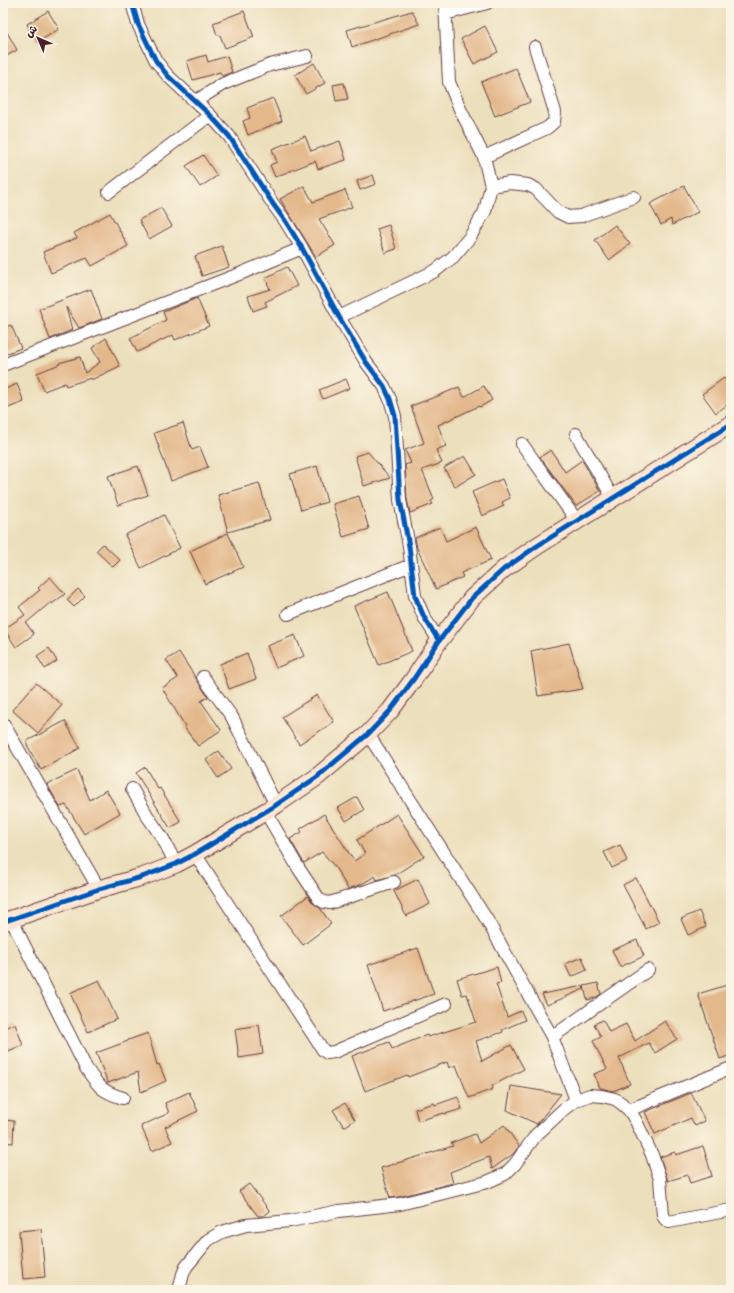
<svg xmlns="http://www.w3.org/2000/svg" width="734" height="1293" font-family="Sriracha,'Playpen Sans Arabic',sans-serif">
	<style>
		.building { fill: #e3b88b }
		.lines { fill: none; stroke-linecap: round; stroke-linejoin: round }
		.street-casing { stroke: #623c41; stroke-width: 14 }
		.secondary-casing { stroke: #623c41; stroke-width: 19 }
		.street { stroke: #fff; stroke-width: 12 }
		.secondary { stroke: #fde4d1; stroke-width: 17 }
		.cycleway-casing { stroke: #fcf5e5; stroke-width: 8 }
		.cycleway { stroke: #0057b8; stroke-width: 5 }
	</style>
	<rect width="100%" height="100%" fill="#fcf5e5"/>
	<filter id="ink" filterUnits="userSpaceOnUse"><feTurbulence type="fractalNoise" baseFrequency=".025" numOctaves="2"/><feDisplacementMap in="SourceGraphic" scale="8" xChannelSelector="R" yChannelSelector="G"/><feConvolveMatrix kernelMatrix="1 2 1 2 8 2 1 2 1" color-interpolation-filters="sRGB"/></filter>
	<filter id="wash" filterUnits="userSpaceOnUse"><feTurbulence type="fractalNoise" baseFrequency=".012" numOctaves="4" result="noise"/><feDisplacementMap in="SourceGraphic" scale="16" xChannelSelector="R" yChannelSelector="G"/><feGaussianBlur stdDeviation="0.9" result="paint"/><feColorMatrix in="noise" values="0 0 0 0 0 0 0 0 0 0 0 0 0 0 0 0 0 1.4 0 .05"/><feComposite in="paint" operator="in"/></filter>
	<g filter="url(#wash)">
		<rect width="100%" height="100%" fill="#ecdfbc"/>
		<g id="blocks">
			<path class="building" d="M48 11 59 29 38 42 27 24Z
				M244 11 254 37 225 48 220 35H217L213 23Z
				M412 11 419 24 352 47 347 30Z
				M3 25 17 50 3 58Z
				M485 26 498 52 474 64 461 39Z
				M206 55 208 62 227 56 232 72 222 76 220 72 193 80 187 61Z
				M314 63 325 83 306 94 295 75Z
				M516 68 530 102 495 116 481 82Z
				M344 83 348 99 336 101 333 85Z
				M273 98 282 121 248 135 243 121 250 118 247 108Z
				M305 136 311 151 340 141 346 160 318 169 315 161 275 177 270 165 277 162 272 149Z
				M203 155 217 176 200 187 186 166Z
				M373 175 376 184 360 190 357 181Z
				M304 186 313 202 345 190 352 207 319 219 335 245 316 257 280 199Z
				M684 186 698 212 672 225 671 219 661 225 650 204Z
				M161 208 172 226 149 239 139 220Z
				M110 213 128 246 92 266 87 258 51 273 43 252 77 238 74 233Z
				M389 225 396 249 385 253 377 229Z
				M615 225 630 244 609 260 595 240Z
				M222 246 229 267 202 276 195 256Z
				M287 267 297 286 265 302 267 306 253 311 248 296 270 289 265 278Z
				M91 289 102 319 79 328 66 307 72 330 50 339 39 309Z
				M197 298 209 326 175 340 173 335 137 352 130 338 166 320 163 312Z
				M11 325 21 348 3 355V328Z
				M106 338 120 366 91 380V378L66 386 65 383 44 391 37 373 60 364 59 363 80 357 85 373 100 362 92 348Z
				M724 378 731 388V402L716 413 702 394Z
				M346 379 350 388 323 399 319 390Z
				M17 384 24 402 3 410V390Z
				M484 386 492 400 480 407 479 406 438 425 446 446 436 450 442 463 422 470 434 499 431 501 433 504 410 513 407 499 405 465 411 463 405 450 424 443 411 406 438 396 459 387 464 397Z
				M183 423 192 450 200 447 208 467 171 481 154 433Z
				M551 450 565 472 582 460 600 491 576 506 540 457Z
				M368 452 390 478 364 486 355 456Z
				M465 456 476 474 455 487 444 468Z
				M138 466 148 495 118 505 108 476Z
				M317 466 327 502 301 510 290 474Z
				M502 479 510 498 502 502 504 506 482 516 472 492Z
				M259 483 270 520 228 532 218 495Z
				M359 496 369 529 343 537 333 504Z
				M164 515 180 548 141 568 125 535Z
				M440 527 446 541 476 527 491 560 461 573 463 577 436 589 417 548 415 538Z
				M228 533 243 567 205 584 190 551Z
				M103 544 120 560 113 567 96 551Z
				M50 577 65 594 52 604 51 602 26 623 34 634 16 647 4 629 25 615 19 607 40 590 38 588Z
				M78 589 85 596 74 607 67 600Z
				M388 592 412 651 379 665 354 606Z
				M295 635 304 656 276 668 267 646Z
				M569 643 583 689 538 696 531 651Z
				M49 648 57 661 45 669 37 656Z
				M179 652 208 697 201 701 221 730 198 746 184 727 185 726 162 688 178 678 166 660Z
				M247 653 256 679 229 689 220 664Z
				M36 683 62 705 38 733 12 710Z
				M317 695 334 722 299 744 282 717Z
				M65 721 80 748 41 770 27 745V741Z
				M219 751 231 769 218 778 206 760Z
				M145 767 158 789 160 788 181 822 170 828 136 773Z
				M77 770 90 800 106 790 120 813 84 834 66 805 60 807 47 784Z
				M357 797 364 810 346 821 338 808Z
				M324 814 354 861 365 854 357 840 397 814 424 856 395 875 377 880 375 876 360 885 348 889 335 867 322 852 304 863 290 839 302 832 300 829Z
				M620 845 627 861 612 868 604 852Z
				M636 878 659 922 646 929 623 885Z
				M418 879 430 904 406 916 394 891Z
				M308 896 313 903 320 908 331 924 303 945 281 916Z
				M699 911 706 927 688 935 681 919Z
				M637 940 644 956 620 967 612 950Z
				M418 948 434 994 383 1011 368 965Z
				M582 957 587 970 571 977 565 964Z
				M497 967 501 983 496 984 507 1017 521 1011 525 1020 502 1030 503 1032 476 1041 482 1061 511 1045 524 1069 492 1086 493 1089 469 1098 456 1065 449 1068 447 1062 408 1077 407 1075 365 1091 352 1056 389 1042 392 1049 427 1035 428 1037 476 1022 467 994 462 995 457 979Z
				M99 980 117 1019 88 1032 70 993Z
				M598 983 601 994 595 998 587 1000 584 986Z
				M727 985 731 998V1055L720 1059 698 994Z
				M583 986 584 989 547 1005 542 994Z
				M603 1020 609 1032 626 1024 635 1041 665 1021 677 1039 655 1053 649 1043 619 1058 630 1084 613 1091 600 1088 594 1074 607 1069 593 1041 601 1037 594 1024Z
				M15 1024 23 1045 3 1053V1028Z
				M259 1025 263 1054 239 1058 235 1029Z
				M148 1033 157 1065 159 1064 166 1081 141 1092 138 1072 108 1083 96 1053 128 1041V1040Z
				M511 1086 561 1094 537 1124 507 1110Z
				M189 1092 198 1111 165 1127 172 1142 152 1151 141 1126 169 1113 165 1103Z
				M691 1093 705 1121 695 1126 691 1118 655 1134 645 1112Z
				M458 1097 462 1109 445 1114 444 1113 418 1121 415 1109 434 1103 435 1105Z
				M345 1103 355 1120 344 1127 333 1110Z
				M3 1120 14 1121 13 1143 3 1142Z
				M504 1125 519 1146 513 1154 492 1169 489 1157 450 1172 453 1183 399 1197 390 1198 381 1168 453 1146 451 1143 475 1134 479 1143Z
				M703 1146 712 1176 690 1183 687 1175 668 1181 660 1157 675 1152 676 1155Z
				M249 1184 270 1211 264 1216H258L239 1191Z
				M41 1229 45 1277 23 1279 19 1231Z"/>
		</g>
	</g>
	<g filter="url(#ink)">
		<use href="#blocks" fill-opacity="0" stroke="#623c41" stroke-width="1"/>
		<g class="lines">
			<g class="street-casing">
				<path id="street" d="M132 3 138 24 156 61 168 76 210 115 229 136 273 204 286 222 302 248 339 317 366 362 384 386 390 399 395 416 400 500 409 546 415 596 424 617 439 641
					M445 14 487 3
					M196 101 223 84 270 65 307 56
					M484 157 547 128 554 122 555 112 535 47
					M491 186 510 183 528 185 536 189 558 212 568 217 581 216 634 197
					M109 192 210 115
					M339 317 435 271 453 257 470 237 485 211 491 186 484 157 460 109 449 82 445 3
					M3 365 242 273 302 248
					M576 434 613 498
					M522 444 577 521
					M288 614 411 565
					M203 677 232 717 276 805
					M3 723 99 889
					M368 734 487 920 552 1037
					M132 789 148 817 162 837 176 864
					M265 811 299 869 319 899 324 902 330 903 394 882
					M195 854 323 1050 327 1053 334 1052 446 1004
					M11 919 86 1068C99 1087 101 1091 123 1098
					M576 1100 552 1037 648 970
					M629 1110 731 1068
					M179 1290 183 1274 186 1267 208 1240 222 1232 246 1225 290 1221 339 1211 400 1204 487 1182 505 1174 515 1164 536 1135 564 1109 576 1100 590 1095 602 1096 615 1099 621 1103 629 1110 636 1121 652 1155 660 1179 663 1215 665 1219 669 1222 731 1210"/>
			</g>
			<g class="secondary-casing">
				<path id="secondary" d="M3 922 99 889 142 877 176 864 195 854 276 805 317 777 368 734 390 711 413 680 439 641 472 598 504 569 537 546 731 424"/>
			</g>
			<use href="#street" class="street"/>
			<use href="#secondary" class="secondary"/>
			<g class="cycleway-casing">
				<path id="cycleway" d="M132 3 138 24 156 61 168 76 210 115 229 136 273 204 286 222 302 248 339 317 366 362 384 386 390 399 395 416 400 500 409 546 415 596 424 617 439 641
					M3 922 99 889 142 877 176 864 195 854 276 805 317 777 368 734 390 711 413 680 439 641 472 598 504 569 537 546 731 424"/>
			</g>
			<use href="#cycleway" class="cycleway"/>
		</g>
	</g>
	<rect width="734" height="1293" fill="none" stroke="#fcf5e5" stroke-width="16"/>
	<g transform="translate(38 38) rotate(315)" stroke="#fcf5e5" stroke-width="3" paint-order="stroke">
	<path d="M0-3L7 15L0 10L-7 15Z" fill="#4a1f2b"/>
	<text y="-6" font-size="11" font-weight="bold" text-anchor="middle" fill="#4a1f2b">ش</text>
	</g>
</svg>
